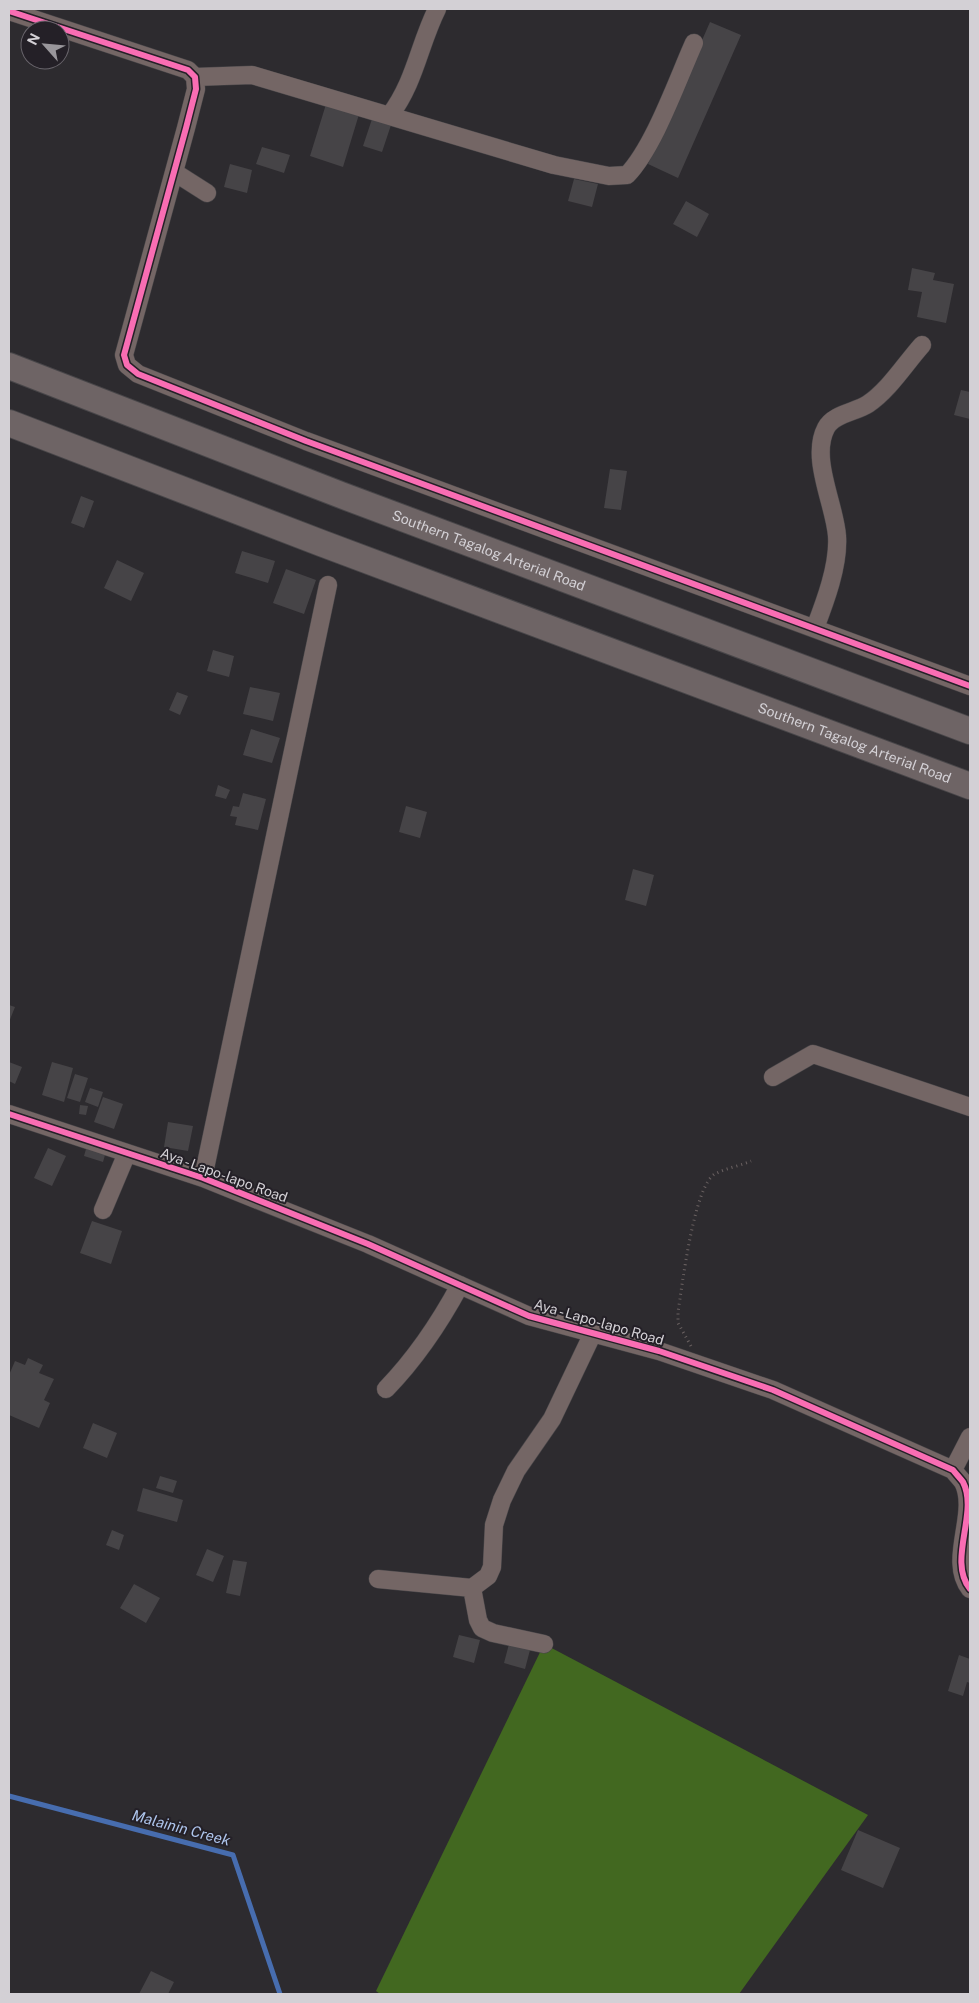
<svg xmlns="http://www.w3.org/2000/svg" width="979" height="2003" font-family="'Public Sans',sans-serif">
	<style>
		.forest { fill: #426820 }
		.lines { fill: none; stroke-linecap: round; stroke-linejoin: round }
		.stream { stroke: #476daf; stroke-width: 5 }
		.building { fill: #464447 }
		.minor-casing { stroke: #484649; stroke-width: 19 }
		.highway-casing { stroke: #484649; stroke-width: 28 }
		.path { stroke: #6b6262; stroke-width: 3; stroke-dasharray: 1 4; stroke-linecap: butt }
		.minor { stroke: #746665; stroke-width: 18 }
		.highway { stroke: #6e6465; stroke-width: 26 }
		.cycleway-casing { stroke: #242027; stroke-width: 9 }
		.cycleway { stroke: #f96db3; stroke-width: 6 }
		.labels { text-anchor: middle; stroke-width: 4; stroke-linejoin: round; paint-order: stroke }
		.street-label { font-size: 14px; fill: #d3d0d5; stroke: #242027 }
		.water-label { font-size: 15px; font-style: italic; fill: #aec5ec; stroke: #242027 }
	</style>
	<rect width="100%" height="100%" fill="#2d2b2f"/>
	<path class="forest" d="M544 1644 868 1815 739 1994H380L376 1991Z"/>
	<g class="lines">
		<path class="stream" d="M9 1796 233 1855 280 1994"/>
	</g>
	<path class="building" d="M710 22 741 35 678 178 648 164Z
		M327 101 360 111 343 167 310 156Z
		M374 113 393 119 382 152 363 146Z
		M262 147 290 155 284 173 256 164Z
		M230 164 252 170 247 193 224 187Z
		M574 179 598 184 592 207 568 201Z
		M686 201 709 214 697 237 673 224Z
		M912 268 935 273 933 280 954 284 946 323 917 317 922 292 908 290Z
		M961 390 970 392V419L954 415Z
		M610 469 627 471 621 510 604 508Z
		M81 496 94 501 84 528 71 523Z
		M242 551 275 561 268 583 235 573Z
		M117 560 144 573 131 601 104 588Z
		M286 569 316 580 304 614 273 603Z
		M213 650 234 656 229 677 207 671Z
		M250 687 280 693 273 721 243 714Z
		M177 692 188 696 180 715 169 710Z
		M251 729 280 738 272 763 243 755Z
		M218 785 230 790 226 799 215 796Z
		M243 793 266 799 258 830 235 825 237 817 230 816 233 806 239 807Z
		M406 806 427 812 420 838 399 832Z
		M633 869 654 875 646 906 625 900Z
		M9 1005 15 1007 9 1022Z
		M9 1062 22 1067 15 1084 9 1081Z
		M52 1062 73 1068 64 1102 42 1095Z
		M75 1074 88 1078 80 1102 67 1098Z
		M90 1088 103 1092 98 1107 85 1102Z
		M103 1097 123 1104 114 1129 94 1122Z
		M80 1105 88 1106 86 1115 79 1114Z
		M168 1122 193 1126 188 1151 164 1147Z
		M88 1142 107 1148 103 1162 84 1156Z
		M48 1148 66 1156 52 1186 34 1178Z
		M92 1221 122 1231 111 1264 80 1253Z
		M28 1358 43 1365 39 1373 54 1379 44 1400 50 1403 39 1428 9 1415V1375L15 1361 25 1365Z
		M93 1423 117 1433 107 1458 83 1448Z
		M160 1476 177 1481 173 1493 156 1488Z
		M143 1488 183 1500 177 1522 137 1511Z
		M112 1530 124 1535 119 1550 106 1545Z
		M207 1549 224 1556 213 1582 196 1575Z
		M233 1560 247 1562 240 1596 226 1593Z
		M134 1584 160 1598 146 1623 120 1608Z
		M459 1635 480 1640 474 1663 453 1657Z
		M509 1644 530 1650 525 1669 504 1663Z
		M959 1655 970 1659V1683L967 1682 963 1696 948 1691Z
		M858 1830 900 1848 883 1888 841 1870Z
		M151 1971 174 1982 168 1994H139Z"/>
	<g class="lines">
		<g class="minor-casing">
			<path id="minor" d="M9 11 188 70 195 77 196 89 186 128 124 355 127 365 138 374 306 441 970 686
				M195 77 252 75 554 165 609 176 627 175C654 147 677 81 694 43
				M390 115C415 82 419 45 437 9
				M174 172 207 193
				M815 628C825 602 839 565 837 536 835 505 810 458 826 428 833 414 856 412 868 404 889 390 905 364 922 345
				M773 1077 813 1054 970 1107
				M9 1114 203 1178 368 1244 529 1316 659 1351 773 1390 953 1470C956 1474 960 1478 963 1482 979 1513 947 1560 970 1589
				M203 1178 328 585
				M103 1210 127 1153
				M386 1389C417 1357 439 1324 460 1285
				M953 1470 970 1437
				M378 1579 472 1588 488 1576 492 1567 494 1525 502 1500 516 1471 552 1419 593 1333
				M472 1588 478 1620 482 1628 493 1633 544 1644"/>
		</g>
		<g class="highway-casing">
			<g id="highway">
				<path id="s1" d="M9 366 341 495 970 731"/>
				<path id="s2" d="M9 423 321 543 970 786"/>
			</g>
		</g>
		<path class="path" d="M691 1346 678 1323V1312C682 1287 694 1185 715 1174 726 1168 740 1166 751 1161"/>
		<use href="#minor" class="minor"/>
		<use href="#highway" class="highway"/>
		<g class="cycleway-casing">
			<path id="cycleway" d="M9 11 188 70 195 77 196 89 186 128 124 355 127 365 138 374 306 441 970 686
				M9 1114 203 1178 368 1244 529 1316 659 1351 773 1390 953 1470C956 1474 960 1478 963 1482 979 1513 947 1560 970 1589"/>
		</g>
		<use href="#cycleway" class="cycleway"/>
	</g>
	<g class="labels">
		<g class="street-label">
			<text dy="5" stroke="none"><textPath href="#s1" startOffset="514">Southern Tagalog Arterial Road</textPath></text>
			<text dy="5" stroke="none"><textPath href="#s2" startOffset="904">Southern Tagalog Arterial Road</textPath></text>
			<text transform="translate(224 1175) rotate(20)" y="5">Aya - Lapo-lapo Road</text>
			<text transform="translate(599 1322) rotate(16)" y="5">Aya - Lapo-lapo Road</text>
		</g>
		<g class="water-label">
			<text transform="translate(181 1828) rotate(15)" y="5">Malainin Creek</text>
		</g>
	</g>
	<rect width="979" height="2003" fill="none" stroke="#d3d0d5" stroke-width="20"/>
	<g transform="translate(45 45) rotate(297)"><circle r="24" fill="#242027" stroke="#6a666d"/>
	<path d="M0-4L9 19L0 12L-9 19Z" fill="#99969b"/>
	<text y="-8" font-size="14" font-weight="bold" text-anchor="middle" fill="#d3d0d5">N</text>
	</g>
</svg>
